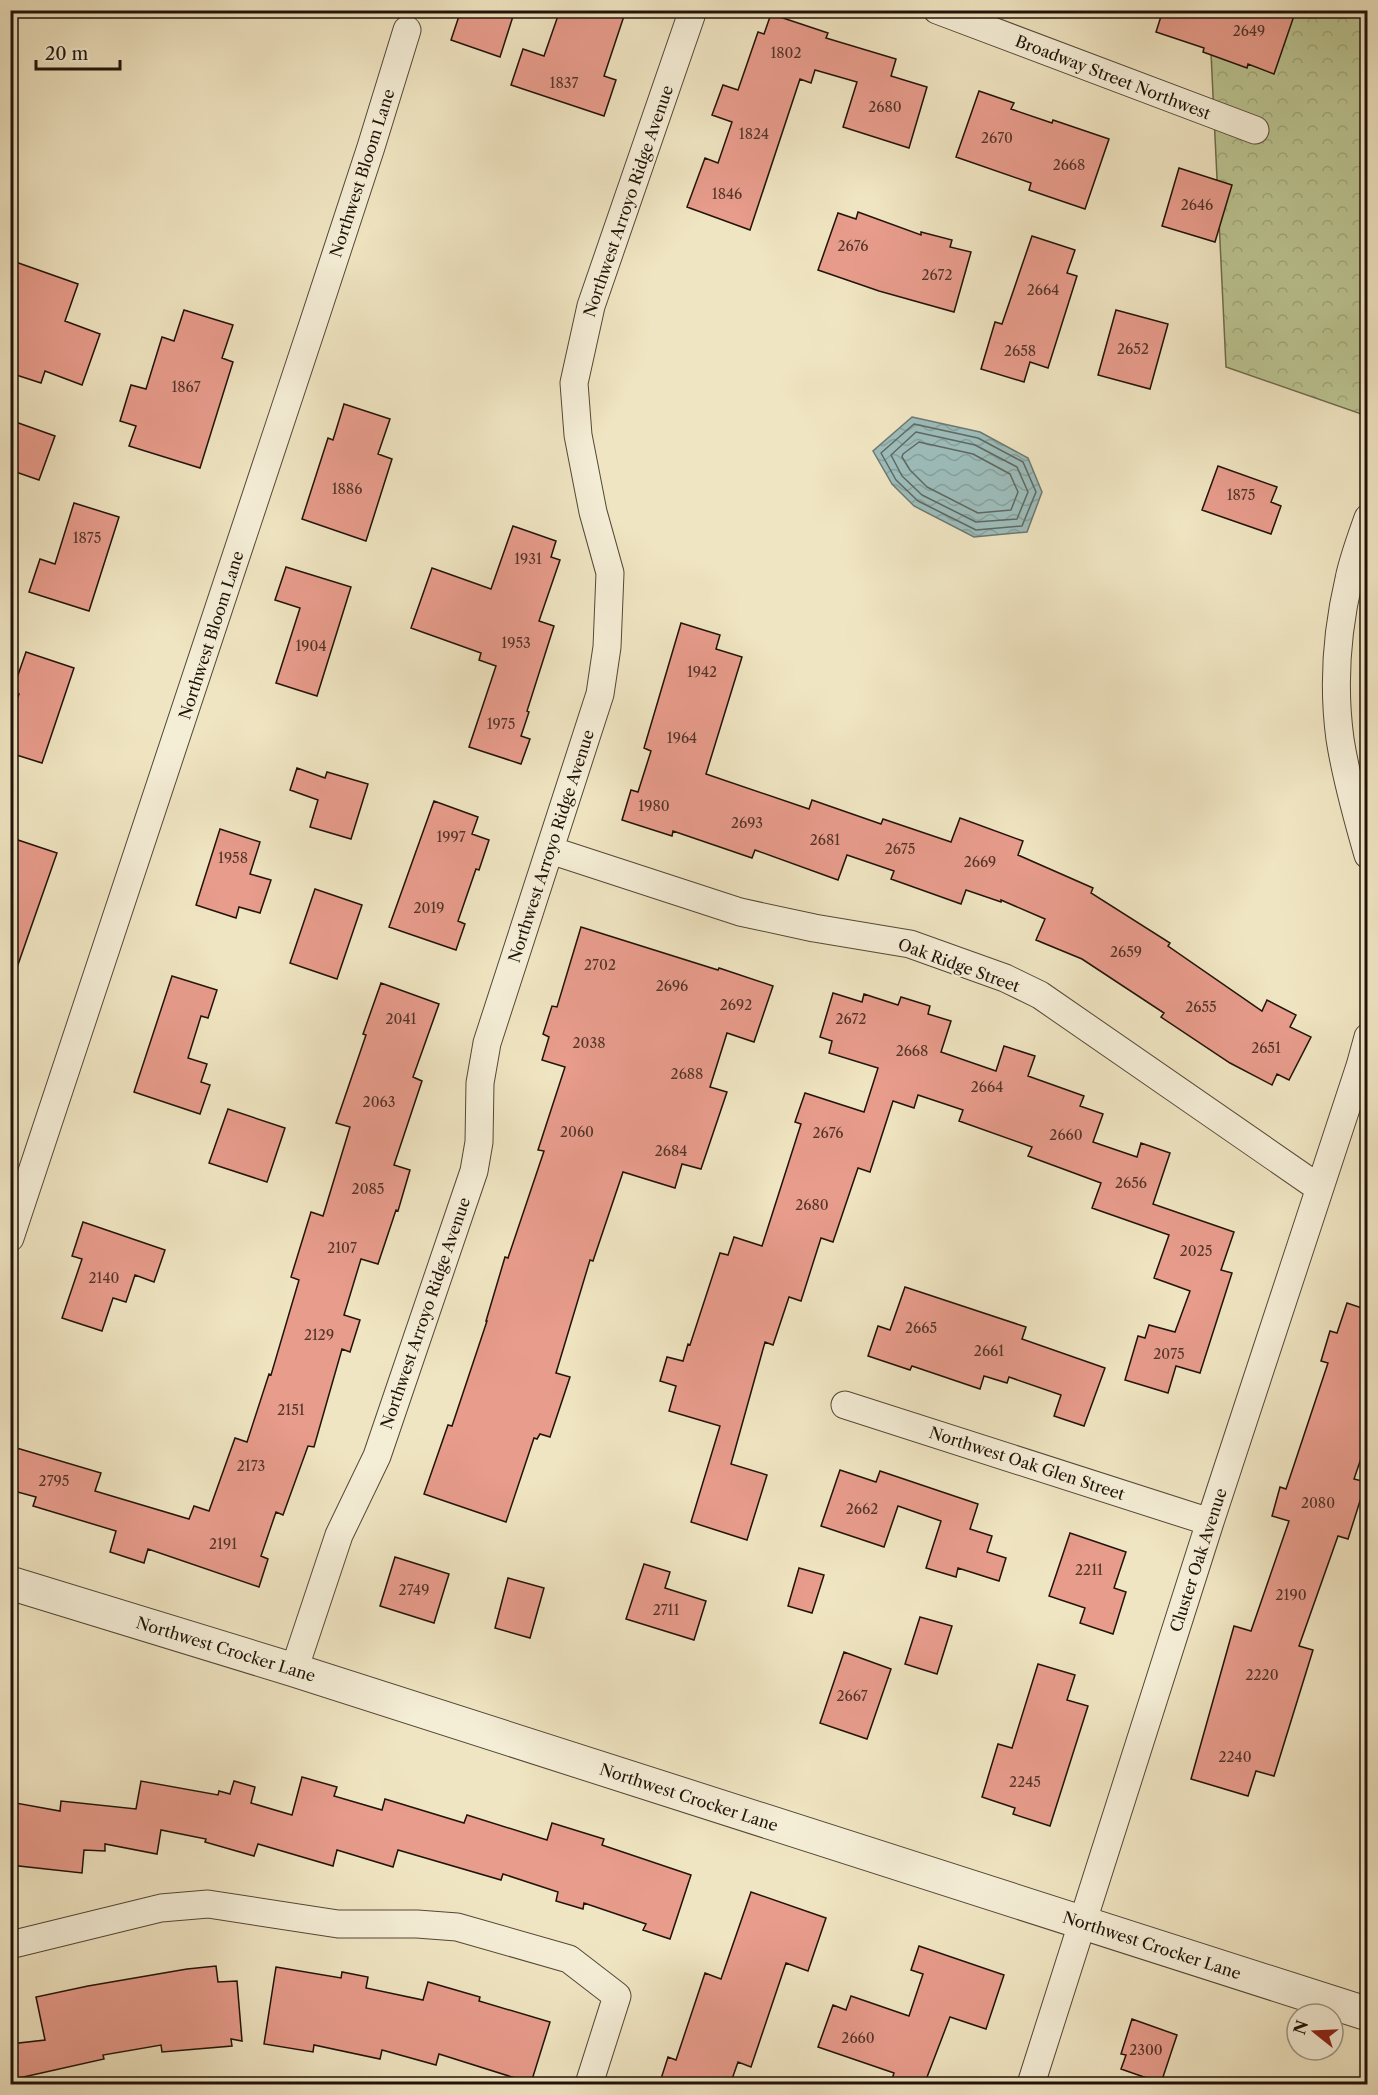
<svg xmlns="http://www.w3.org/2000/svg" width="1378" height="2095" font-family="'Libre Caslon Text',serif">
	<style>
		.forest { fill: url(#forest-crowns); stroke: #6e6c4d; stroke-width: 1.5 }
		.water { fill: url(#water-waves); stroke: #6b7973; stroke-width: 1.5 }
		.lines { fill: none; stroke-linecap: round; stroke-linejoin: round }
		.shore { stroke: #5e6862; stroke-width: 1.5 }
		.building { fill: #e89c8c; stroke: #201308; stroke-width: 1.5 }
		.minor-casing { stroke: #544836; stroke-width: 29 }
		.tertiary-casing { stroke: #544836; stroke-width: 35 }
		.minor { stroke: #f5eed7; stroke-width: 27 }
		.tertiary { stroke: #f5eed7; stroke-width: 33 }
		.labels { text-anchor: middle; stroke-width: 4.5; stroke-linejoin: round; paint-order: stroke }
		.number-label { font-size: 14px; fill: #523529 }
		.street-label { font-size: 16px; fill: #201308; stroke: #f5eed7 }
	</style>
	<defs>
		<pattern id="forest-crowns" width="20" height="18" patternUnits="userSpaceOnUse" patternTransform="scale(1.5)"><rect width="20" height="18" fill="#bbc492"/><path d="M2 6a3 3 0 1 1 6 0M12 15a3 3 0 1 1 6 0" fill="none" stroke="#a0a87c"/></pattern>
		<pattern id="water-waves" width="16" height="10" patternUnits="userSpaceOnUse" patternTransform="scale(1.5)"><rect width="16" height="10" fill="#9dbdbb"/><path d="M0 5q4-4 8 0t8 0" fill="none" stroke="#87a29f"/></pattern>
	</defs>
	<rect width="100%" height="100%" fill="#f0e5c2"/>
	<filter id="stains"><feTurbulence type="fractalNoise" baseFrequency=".00333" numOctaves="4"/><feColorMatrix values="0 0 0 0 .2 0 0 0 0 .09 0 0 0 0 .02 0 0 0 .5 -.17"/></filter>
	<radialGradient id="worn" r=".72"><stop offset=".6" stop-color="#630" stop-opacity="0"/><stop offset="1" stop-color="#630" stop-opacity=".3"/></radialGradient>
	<path class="forest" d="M1209 11H1367V416L1226 367Z"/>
	<path class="water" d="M912 417 980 432 1028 458 1042 492 1027 532 974 537 914 506 892 484 873 451Z"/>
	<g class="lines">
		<path class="shore" d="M914 424 978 438 1023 462 1036 492 1022 526 976 530 918 501 896 480 881 453Z
			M916 432 975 445 1017 467 1028 492 1017 519 976 522 922 495 902 476 891 455Z
			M919 442 973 454 1010 474 1018 492 1011 510 978 513 927 487 910 470 902 457 903 454Z"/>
	</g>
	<path class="building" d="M461 10H515L500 57 451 40Z
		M560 10H626L604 76 616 80 604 116 511 85 523 49 544 56Z
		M1163 10H1296L1274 74 1248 64 1247 68 1203 52 1204 48 1156 32Z
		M771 14 828 33 826 38 896 59 891 76 927 87 909 148 843 127 857 82 815 70 811 83 800 79 750 230 687 207 705 158 718 163 732 122 712 115 723 85 738 90 758 32 764 34Z
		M979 91 1014 103 1011 109 1052 123 1053 120 1109 139 1085 209 1029 190 1031 183 956 157Z
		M1179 168 1232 185 1215 242 1162 226Z
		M858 212 921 235V232L952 240 950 247 971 252 954 312 879 291 818 270 838 213 856 219Z
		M1032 236 1075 250 1067 273 1077 276 1048 368 1030 362 1024 382 981 369 995 322 1002 324Z
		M10 260 78 284 65 321 100 334 82 385 45 371 41 383 10 373Z
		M184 310 233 325 222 358 233 362 200 468 129 446 136 426 120 421 131 385 146 389 162 337 174 341Z
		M1116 310 1168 324 1150 389 1098 375Z
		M344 404 390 419 378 454 392 459 366 541 302 519 328 438 333 440Z
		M10 420 55 436 39 480 10 470Z
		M1218 466 1277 487 1271 502 1281 506 1271 534 1202 510Z
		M74 503 119 517 89 611 29 592 40 559 55 564Z
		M513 526 556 541 551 557 560 560 539 621 554 626 527 711 529 712 521 736 530 739 521 764 469 747 496 666 479 660 481 653 411 628 432 568 491 589Z
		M286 567 351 587 317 696 276 683 300 608 275 600Z
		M681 623 720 635 716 649 742 657 706 774 809 809 812 800 881 824 883 819 951 842 960 818 1023 841 1018 855 1093 888 1091 893 1170 943 1168 946 1262 1011 1267 1000 1296 1015 1290 1027 1311 1037 1289 1080 1277 1074 1272 1085 1230 1063 1161 1017 1164 1013 1082 959 1036 940 1045 919 1001 900V902L966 890 961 904 891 879 894 871 847 855 838 880 755 850 752 858 673 831 672 836 622 820 631 790 638 792 651 751 644 748Z
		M26 652 74 668 42 763 10 753V718L19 694 12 692Z
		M297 768 325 778 327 772 368 784 351 839 310 827 318 800 290 790Z
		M434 801 478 817 472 834 489 840 479 870 476 869 458 921 465 924 456 950 389 927Z
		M220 829 260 842 250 874 271 880 260 913 239 907 236 918 196 905Z
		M15 839 57 853 14 976 10 975V850Z
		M315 889 362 905 337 979 290 963Z
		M581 927 718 970 719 968 773 986 754 1042 727 1033 710 1087 727 1092 701 1169 682 1164 675 1188 623 1172 593 1261 590 1260 556 1373 570 1377 550 1437 540 1434 537 1439 534 1438 506 1522 424 1494 448 1425 452 1426 487 1321H486L505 1257 508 1258 544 1151 538 1150 565 1067 542 1060 549 1037 543 1034 552 1006 557 1007Z
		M172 976 217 990 208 1018 201 1016 188 1058 207 1064 201 1082 210 1085 200 1114 134 1092Z
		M381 983 439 1004 413 1077 422 1081 394 1165 410 1170 398 1211 396 1210 378 1264 361 1259 344 1315 360 1320 350 1352 342 1349 314 1447 308 1446 283 1515 276 1512 261 1556 268 1559 259 1587 148 1549 144 1563 110 1552 116 1531 33 1506 36 1497 10 1490V1446L101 1473 95 1491 189 1519 194 1506 209 1511 235 1438 247 1442 269 1374 271 1375 299 1280 291 1277 311 1212 323 1216 350 1127 336 1123 366 1035 363 1034Z
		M833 993 862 1002 864 994 898 1005 901 997 930 1006 928 1014 951 1021 941 1052 996 1071 1004 1046 1035 1056 1028 1076 1084 1096 1080 1106 1103 1114 1093 1142 1137 1157 1141 1143 1170 1153 1153 1204 1234 1232 1221 1270 1232 1273 1200 1373 1176 1366 1168 1393 1125 1380 1138 1336 1145 1338 1149 1325 1175 1332 1190 1291 1154 1278 1169 1235 1092 1208 1101 1183 1028 1156 1032 1147 959 1121 963 1110 918 1095 914 1108 893 1101 870 1172 858 1168 833 1242 821 1238 801 1301 789 1297 773 1345 765 1342 731 1464 767 1475 747 1540 691 1522 720 1426 669 1411 676 1386 660 1381 667 1357 683 1361 688 1344 690 1345 720 1253 728 1255 734 1237 762 1246 801 1124 795 1122 805 1093 864 1112 878 1068 829 1053 832 1041 820 1037Z
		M228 1109 285 1128 267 1182 209 1163Z
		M83 1222 165 1250 154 1282 135 1275 126 1302 113 1298 102 1331 62 1318 82 1259 72 1256Z
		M905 1287 1026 1327 1022 1339 1105 1368 1084 1426 1054 1416 1061 1395 1009 1377 1007 1383 984 1376 980 1389 912 1366 910 1370 868 1356 878 1326 890 1330Z
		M1347 1303 1368 1310V1438L1354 1479 1366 1482 1348 1539 1338 1536 1299 1646 1313 1650 1274 1776 1256 1771 1248 1796 1191 1779 1234 1626 1251 1631 1289 1521 1272 1516 1280 1487 1286 1489 1328 1363 1321 1361 1330 1331 1337 1333Z
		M840 1470 876 1482 880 1471 978 1504 970 1529 992 1536 987 1552 1006 1558 999 1581 958 1568 956 1577 926 1568 941 1521 898 1506 884 1547 821 1526Z
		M1070 1533 1126 1552 1114 1588 1126 1592 1113 1634 1080 1623 1085 1608 1049 1596Z
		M395 1557 449 1574 434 1623 380 1606Z
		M644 1564 670 1572 665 1588 706 1601 694 1640 626 1619Z
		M799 1568 824 1575 812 1613 788 1606Z
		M508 1578 544 1588 530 1638 495 1628Z
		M920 1617 952 1626 937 1674 905 1664Z
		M844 1652 891 1669 867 1739 820 1723Z
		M1038 1664 1075 1675 1067 1700 1088 1706 1050 1826 1013 1814 1015 1808 982 1797 998 1744 1012 1748Z
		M302 1777 337 1787 334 1796 382 1810 385 1799 464 1823 467 1815 547 1840 552 1823 604 1839 602 1845 691 1875 670 1939 643 1930 646 1924 584 1903 583 1909 556 1901 558 1892 503 1874 501 1880 398 1850 393 1867 337 1850 333 1866 258 1844 254 1856 205 1842 206 1839 161 1830 157 1854 105 1844V1851L84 1850 82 1873 10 1865V1818L13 1819 16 1803 60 1811 61 1801 136 1809 141 1781 218 1795 219 1791 230 1794 234 1781 255 1787 251 1803 292 1815Z
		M751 1892 826 1918 808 1971 786 1963 751 2067 738 2062 730 2085H659L668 2057 676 2060 705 1973 721 1979Z
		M919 1946 1004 1975 986 2029 950 2017 924 2085H911L892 2079 894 2073 818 2047 833 2005 846 2010 851 1996 909 2016 923 1974 911 1970Z
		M216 1966 218 1982 237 1981 242 2041 231 2039 232 2046 162 2052 161 2045 103 2055 104 2059 10 2080V2044L45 2040 36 1997 88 1986 187 1969Z
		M276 1967 341 1978 342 1972 368 1977 366 1988 423 2000 428 1982 480 1997 479 2001 550 2022 531 2083 439 2054 436 2065 382 2050 380 2059 314 2045 313 2052 264 2044Z
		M1132 2019 1177 2035 1161 2083 1121 2069 1126 2055 1121 2054Z"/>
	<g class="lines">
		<g class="minor-casing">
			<path id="minor" d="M937 10 1255 130
				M1368 518C1361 538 1353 559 1349 579 1337 630 1333 687 1340 739 1346 778 1357 817 1368 855
				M550 850 740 912 814 928 910 944 1005 978 1040 995 1319 1188
				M10 1238 313 324 371 147 407 30
				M845 1405 1210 1522
				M294 1670 339 1535 377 1456 474 1171 479 1142 480 1083 487 1043 600 694 607 647 610 573 593 512 578 435 574 383 591 306 693 10
				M10 1945 161 1908 208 1904 338 1924H417L457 1927 569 1959 617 1996 589 2084
				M1031 2084 1210 1522 1360 1066 1368 1037"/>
		</g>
		<g class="tertiary-casing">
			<path id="tertiary" d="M10 1583 294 1670 1368 2014"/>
		</g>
		<use href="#minor" class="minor"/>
		<use href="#tertiary" class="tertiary"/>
	</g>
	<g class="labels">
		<g class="number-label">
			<text x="1249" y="36">2649</text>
			<text x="786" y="58">1802</text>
			<text x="564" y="88">1837</text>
			<text x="885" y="112">2680</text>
			<text x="754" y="139">1824</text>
			<text x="997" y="143">2670</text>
			<text x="1069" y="170">2668</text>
			<text x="727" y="199">1846</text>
			<text x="1197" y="210">2646</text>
			<text x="853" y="251">2676</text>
			<text x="937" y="280">2672</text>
			<text x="1043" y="295">2664</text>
			<text x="1133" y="354">2652</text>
			<text x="1020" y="356">2658</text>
			<text x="186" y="392">1867</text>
			<text x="347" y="494">1886</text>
			<text x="1241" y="500">1875</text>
			<text x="87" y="543">1875</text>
			<text x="528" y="564">1931</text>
			<text x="516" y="648">1953</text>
			<text x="311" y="651">1904</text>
			<text x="702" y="677">1942</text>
			<text x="501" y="729">1975</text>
			<text x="682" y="743">1964</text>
			<text x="654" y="811">1980</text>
			<text x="747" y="828">2693</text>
			<text x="451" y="842">1997</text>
			<text x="825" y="845">2681</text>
			<text x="900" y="854">2675</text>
			<text x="233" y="863">1958</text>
			<text x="980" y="867">2669</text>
			<text x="429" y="913">2019</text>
			<text x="1126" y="957">2659</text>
			<text x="600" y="970">2702</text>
			<text x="672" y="991">2696</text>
			<text x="736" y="1010">2692</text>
			<text x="1201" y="1012">2655</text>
			<text x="401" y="1024">2041</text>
			<text x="851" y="1024">2672</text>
			<text x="589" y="1048">2038</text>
			<text x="1266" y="1053">2651</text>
			<text x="912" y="1056">2668</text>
			<text x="687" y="1079">2688</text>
			<text x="987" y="1092">2664</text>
			<text x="379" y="1107">2063</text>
			<text x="577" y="1137">2060</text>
			<text x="828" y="1138">2676</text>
			<text x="1066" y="1140">2660</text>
			<text x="671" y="1156">2684</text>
			<text x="1131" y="1188">2656</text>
			<text x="368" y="1194">2085</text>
			<text x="812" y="1210">2680</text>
			<text x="342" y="1253">2107</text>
			<text x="1196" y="1256">2025</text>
			<text x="104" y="1283">2140</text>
			<text x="921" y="1333">2665</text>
			<text x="319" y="1340">2129</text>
			<text x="989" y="1356">2661</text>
			<text x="1169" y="1359">2075</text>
			<text x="291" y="1415">2151</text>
			<text x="251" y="1471">2173</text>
			<text x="54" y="1486">2795</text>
			<text x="1318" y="1508">2080</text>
			<text x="862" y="1514">2662</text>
			<text x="223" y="1549">2191</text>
			<text x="1089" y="1575">2211</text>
			<text x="414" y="1595">2749</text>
			<text x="1291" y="1600">2190</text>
			<text x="666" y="1615">2711</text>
			<text x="1262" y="1680">2220</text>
			<text x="852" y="1701">2667</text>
			<text x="1235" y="1762">2240</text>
			<text x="1025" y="1787">2245</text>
			<text x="858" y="2043">2660</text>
			<text x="1146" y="2055">2300</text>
		</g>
		<g class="street-label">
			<text transform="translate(1113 77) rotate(21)" y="6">Broadway Street Northwest</text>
			<text transform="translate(362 173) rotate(-72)" y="6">Northwest Bloom Lane</text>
			<text transform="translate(628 201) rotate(-71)" y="6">Northwest Arroyo Ridge Avenue</text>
			<text transform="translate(211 635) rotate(-72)" y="6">Northwest Bloom Lane</text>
			<text transform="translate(551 846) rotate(-72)" y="6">Northwest Arroyo Ridge Avenue</text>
			<text transform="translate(959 965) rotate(20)" y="6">Oak Ridge Street</text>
			<text transform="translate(425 1313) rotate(-71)" y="6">Northwest Arroyo Ridge Avenue</text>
			<text transform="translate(1027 1463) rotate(18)" y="6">Northwest Oak Glen Street</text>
			<text transform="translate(1198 1560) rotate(-72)" y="6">Cluster Oak Avenue</text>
			<text transform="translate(226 1649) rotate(17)" y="6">Northwest Crocker Lane</text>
			<text transform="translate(689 1797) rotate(18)" y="6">Northwest Crocker Lane</text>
			<text transform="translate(1152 1945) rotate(18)" y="6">Northwest Crocker Lane</text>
		</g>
	</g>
	<rect width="1378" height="2095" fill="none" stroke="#f0e5c2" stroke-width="36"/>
	<rect x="12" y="12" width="1354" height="2071" fill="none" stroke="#201308" stroke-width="3"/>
	<rect x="18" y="18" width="1342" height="2059" fill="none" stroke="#201308" stroke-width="1.5"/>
	<g transform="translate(1315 2032) rotate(288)"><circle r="28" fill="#f5eed7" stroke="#a09684" stroke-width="1.5"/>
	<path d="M0-4.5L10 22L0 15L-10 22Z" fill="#8f2418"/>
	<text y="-9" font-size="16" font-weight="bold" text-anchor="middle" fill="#201308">N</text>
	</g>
	<path d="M36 60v9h84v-9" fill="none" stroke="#201308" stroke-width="3"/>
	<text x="45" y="60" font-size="18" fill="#201308" stroke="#f5eed7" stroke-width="4.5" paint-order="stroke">20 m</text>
	<rect width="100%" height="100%" filter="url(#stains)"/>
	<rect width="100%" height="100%" fill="url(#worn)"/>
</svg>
